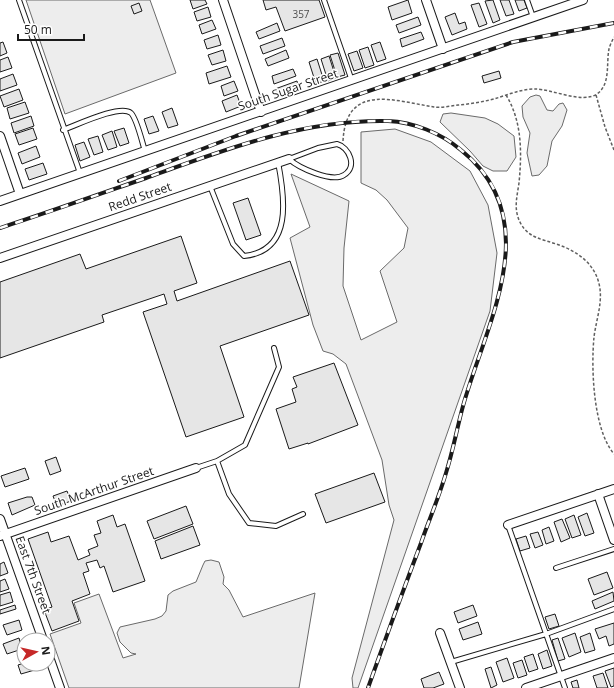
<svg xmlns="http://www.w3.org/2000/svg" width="614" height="688" font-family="'Open Sans',sans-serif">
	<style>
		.built { fill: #ededed; stroke: #6a6a6a }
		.building { fill: #e6e6e6; stroke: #1a1a1a }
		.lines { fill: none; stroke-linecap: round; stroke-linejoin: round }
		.lane-casing { stroke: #1a1a1a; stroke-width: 6 }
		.street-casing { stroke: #1a1a1a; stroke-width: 10 }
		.path { stroke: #5f5f5f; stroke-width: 1.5; stroke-dasharray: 3 2; stroke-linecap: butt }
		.lane { stroke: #fff; stroke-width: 4 }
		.street { stroke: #fff; stroke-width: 8 }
		.rail-casing { stroke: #1a1a1a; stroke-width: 4 }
		.rail { stroke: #fff; stroke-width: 2.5; stroke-dasharray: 8; stroke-linecap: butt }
		.labels { text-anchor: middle; stroke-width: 3; stroke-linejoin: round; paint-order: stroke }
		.number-label { font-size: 10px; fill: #4d4d4d }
		.street-label { font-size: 12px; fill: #1a1a1a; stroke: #fff }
	</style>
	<rect width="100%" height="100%" fill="#fff"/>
	<path class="built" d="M26 0H150L176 73 65 114Z
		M536 95 540 96 547 110 553 111 559 104 563 103 567 110 562 126 552 141 547 166 539 175 532 176 527 153 530 133 523 117 522 106 530 97Z
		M451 113 485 118 498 124 514 136 516 157 507 171H493L483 166 470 151 440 122 443 114Z
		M395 129 431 142 470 171 488 205 497 253 490 311 358 688H353L352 678 394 520 389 505 382 460 346 364 333 354 323 351 313 325 290 238 310 227 291 174 349 201 344 248 343 286 361 340 397 322 380 271 404 248 408 228 387 200 376 190 361 183V132Z
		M211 560 219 562 224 577 223 584 229 590 243 617 315 593 299 688H69L50 634 81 623 74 603 99 594 123 658 136 654 131 653 120 642 117 633 120 627 155 619 162 616 166 611 168 595 173 591 196 582 203 565 205 561Z"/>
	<path class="building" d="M190 0H205L207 4 193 9Z
		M263 0H319L325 17 285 31 276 7 266 10Z
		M408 0 412 13 392 20 388 7Z
		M493 0 500 20 493 23 485 1Z
		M500 0H509L514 14 506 16Z
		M515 0H524L527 8 519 11Z
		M139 3 142 11 134 14 131 6Z
		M479 3 487 24 479 27 471 5Z
		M208 7 211 17 197 21 194 12Z
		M455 13 459 24 465 22 467 29 452 35 445 17Z
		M418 17 421 25 399 33 396 25Z
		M212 20 216 29 202 34 199 25Z
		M277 23 280 31 259 39 256 32Z
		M421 32 424 39 402 47 400 39Z
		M218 35 221 45 207 49 204 40Z
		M282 38 285 46 263 54 260 46Z
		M3 42 7 53 0 56V43Z
		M380 42 386 59 377 62 371 45Z
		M368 47 374 65 365 68 359 50Z
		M223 50 226 61 212 65 208 55Z
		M286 50 289 58 268 66 265 59Z
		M357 51 363 68 354 71 348 54Z
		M338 53 345 75 337 77 330 55Z
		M329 56 336 78 328 81 321 59Z
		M8 57 12 68 0 72V60Z
		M317 59 324 81 316 84 309 62Z
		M227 66 231 77 209 84 206 73Z
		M293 69 296 76 274 84 272 76Z
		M499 71 501 78 484 83 482 76Z
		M13 74 17 85 0 91V79Z
		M234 81 238 91 224 96 221 86Z
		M297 81 299 89 278 96 275 89Z
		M19 89 23 100 4 107 0 96Z
		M237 95 241 106 226 112 222 101Z
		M25 102 29 113 10 119 7 108Z
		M172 108 178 125 168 128 162 112Z
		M31 116 34 126 14 133 11 123Z
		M153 116 159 131 149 134 144 119Z
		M33 128 37 139 19 145 15 134Z
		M124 128 129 143 120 146 114 131Z
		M112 131 117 147 108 150 102 135Z
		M98 136 103 152 94 155 88 139Z
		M84 142 90 157 80 161 75 145Z
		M36 146 40 157 22 164 18 153Z
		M43 163 47 174 29 180 25 169Z
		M248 198 261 235 246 240 233 203Z
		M181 236 197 283 174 291 177 301 290 261 309 315 220 346 244 417 186 437 143 312 167 304 164 294 102 315 104 322 0 358V282L80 254 86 269Z
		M334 363 358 425 308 444V443L289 449 276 409 296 402 292 389 297 387 293 377Z
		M56 457 61 471 50 475 45 461Z
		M25 468 29 479 5 487 1 476Z
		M374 473 385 502 326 523 315 494Z
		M67 491 71 501 57 506 53 496Z
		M27 497H32L35 505 12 515 8 503Z
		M186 506 193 524 154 539 147 521Z
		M587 513 594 533 585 536 578 517Z
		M113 515 117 527 125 524 145 581 113 592 104 566 100 568 97 560 86 563 89 571 83 573 90 594 72 601 79 621 52 631 44 610 52 607 28 539 48 532 51 542 69 536 78 560 90 555 88 550 98 546 94 535 101 533 97 521Z
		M574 515 581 535 572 538 565 519Z
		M562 519 570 538 561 542 554 522Z
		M193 526 200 545 161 559 155 541Z
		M549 527 554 541 546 544 542 530Z
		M538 532 543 545 535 548 530 534Z
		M526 536 530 548 520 551 516 539Z
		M4 562 8 573 0 576V564Z
		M607 572 613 588 594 595 588 579Z
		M5 579 9 589 0 592V581Z
		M10 592 13 602 0 606V595Z
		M613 592 614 601 595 609 592 601Z
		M15 605 16 609 0 614V610Z
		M473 605 477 616 458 623 454 612Z
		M555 614 559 626 549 629 545 617Z
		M19 620 22 630 7 635 3 625Z
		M478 622 482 634 463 640 459 629Z
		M614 623V644L609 646 606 636 599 639 595 629Z
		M575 633 581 652 569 657 562 638Z
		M590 633 595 650 585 653 580 637Z
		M19 638 22 649 7 654 3 644Z
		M558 638 565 659 558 661 552 640Z
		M547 650 552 666 543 669 538 654Z
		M533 654 538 669 529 672 524 657Z
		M507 658 514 678 503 682 496 662Z
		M522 660 527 675 518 678 513 663Z
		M24 663 37 664 38 669 21 674 18 665Z
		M491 667 497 685 491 688 485 669Z
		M614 668V686L611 687 605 671Z
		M439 672 444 684 433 688H424L421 679Z
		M603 673 608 688H597L593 676Z
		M577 680 579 688H573L571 682Z"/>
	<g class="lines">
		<g class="lane-casing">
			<path id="lane" d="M19 0 80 173
				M324 0 352 81
				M527 0 533 17
				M63 130C77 125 120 104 131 113 137 119 142 142 145 151
				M337 144C349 147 358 167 344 175 332 183 299 168 289 159L318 148Z
				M210 186 233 244 244 256C293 251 285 198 278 162
				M217 461 229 494 249 523 276 526 303 514
				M196 468 217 461 245 445 279 367 274 348
				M508 525 565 688
				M556 568 614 549
				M451 662 546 634 614 609"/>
		</g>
		<g class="street-casing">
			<path id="street" d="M223 0 261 112
				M426 0 443 49
				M0 136 20 194
				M0 201 583 0
				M0 258 289 159
				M598 494 614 540
				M0 519 43 640
				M508 525 614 489
				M0 536 196 468
				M440 633 460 688
				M48 654 60 688
				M526 688 614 658"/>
		</g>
		<path class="path" d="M506 95C522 121 522 152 519 183 517 197 513 210 521 224 529 238 542 239 556 244 578 251 597 265 600 289 602 305 596 321 594 337 591 368 593 429 614 454
			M596 95 605 127 614 150
			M343 141C346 82 395 101 434 107 441 108 450 106 458 105 470 104 482 102 494 99 507 95 521 89 535 89 552 89 582 104 597 94 611 84 606 63 609 49 610 45 612 41 614 37"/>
		<use href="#lane" class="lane"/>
		<use href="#street" class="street"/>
		<g class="rail-casing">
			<path id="rail" d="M119 181 236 136 513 42 614 23
				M0 228C49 212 97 195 146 178 224 150 303 119 388 121 413 122 441 133 461 150 548 220 486 323 463 406 457 428 453 451 446 473 439 497 429 520 421 543 403 591 385 640 368 688"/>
		</g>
		<use href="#rail" class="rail"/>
	</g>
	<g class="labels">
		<g class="number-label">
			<text x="301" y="18">357</text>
		</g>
		<g class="street-label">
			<text transform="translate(288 90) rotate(-19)" y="4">South Sugar Street</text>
			<text transform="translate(140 197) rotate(-19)" y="4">Redd Street</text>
			<text transform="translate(94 491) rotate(-19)" y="4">South McArthur Street</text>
			<text transform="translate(33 575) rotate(70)" y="4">East 7th Street</text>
		</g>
	</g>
	<g transform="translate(36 652) rotate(82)"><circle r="19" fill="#ffffff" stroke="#a3a3a3"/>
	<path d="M0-3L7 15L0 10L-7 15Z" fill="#c62828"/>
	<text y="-6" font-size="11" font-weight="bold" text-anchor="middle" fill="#1a1a1a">N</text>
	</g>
	<path d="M18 34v6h66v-6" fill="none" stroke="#1a1a1a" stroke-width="2"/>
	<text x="24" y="34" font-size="12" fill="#1a1a1a" stroke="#ffffff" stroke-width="3" paint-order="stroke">50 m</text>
</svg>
